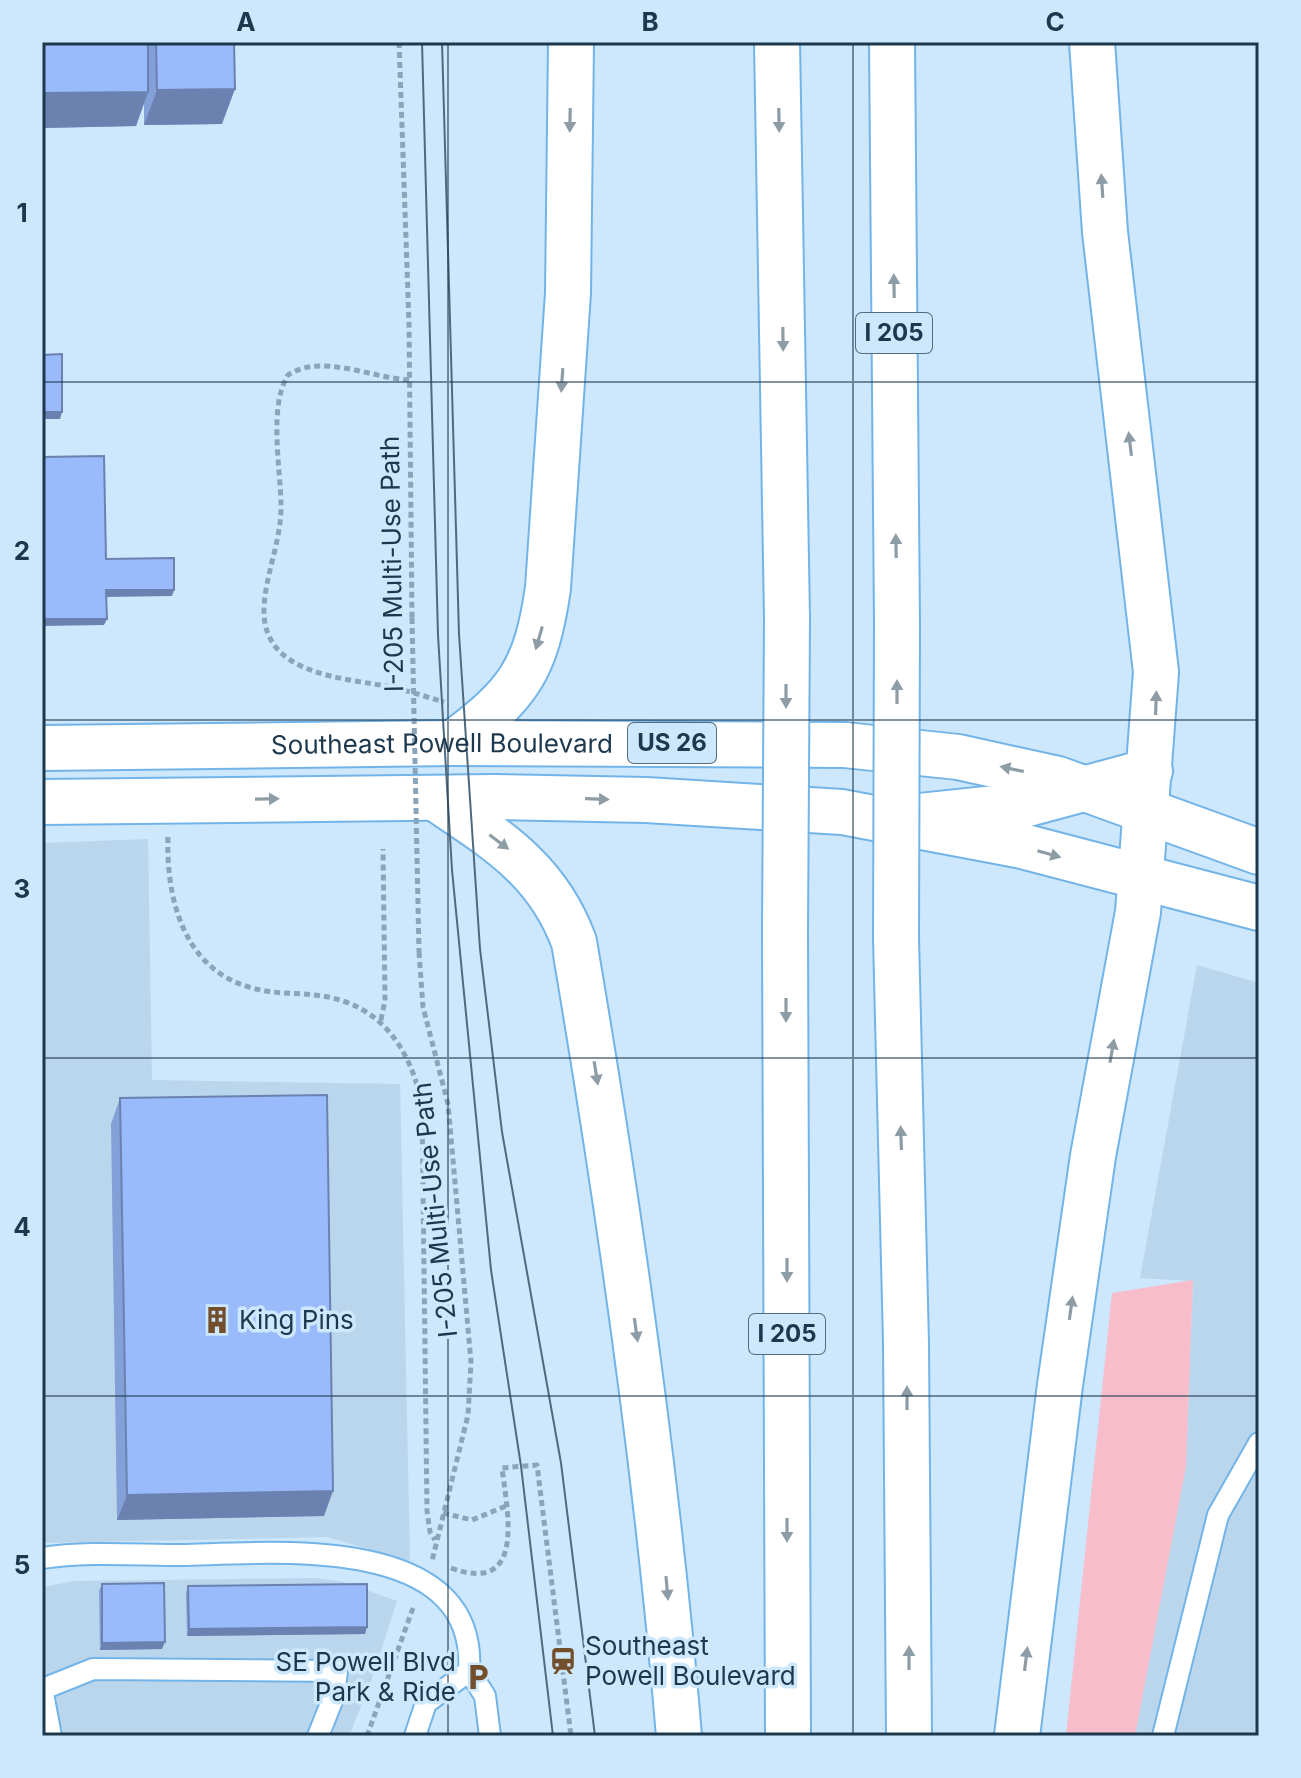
<svg xmlns="http://www.w3.org/2000/svg" width="1301" height="1778" font-family="Inter,sans-serif">
	<style>
		.built { fill: #bad6ed }
		.green { fill: #f8bdca }
		.lines { fill: none; stroke-linecap: round; stroke-linejoin: round }
		.service-casing { stroke: #73b4e8; stroke-width: 24 }
		.primary-casing { stroke: #73b4e8; stroke-width: 48 }
		.motorway-casing { stroke: #73b4e8; stroke-width: 48 }
		.path { stroke: #8aa5ba; stroke-width: 5; stroke-dasharray: 6 4; stroke-linecap: butt }
		.service { stroke: #fff; stroke-width: 20 }
		.primary { stroke: #fff; stroke-width: 44 }
		.motorway { stroke: #fff; stroke-width: 44 }
		.tram { stroke: #4f6a7f; stroke-width: 2 }
		.motorway-bridge-casing { stroke: #73b4e8; stroke-width: 48; stroke-linecap: butt }
		.path-bridge { stroke: #8aa5ba; stroke-width: 5; stroke-dasharray: 6 4; stroke-linecap: butt }
		.motorway-bridge { stroke: #fff; stroke-width: 44 }
		.wall { fill: #84a0d8 }
		.shaded-wall { fill: #6b82b0 }
		.building { fill: #99bafb; stroke: #6b82b0; stroke-width: 2 }
		.oneway { fill: #8e9ca6 }
		.grid { fill: none; stroke: #1d384d; stroke-width: 2; stroke-opacity: 0.55 }
		.labels { text-anchor: middle; stroke-width: 7; stroke-linejoin: round; paint-order: stroke }
		.shield { fill: #cde7fc; stroke: #526c82; stroke-width: 2 }
		.shield-label { font-size: 24px; font-weight: bold; fill: #1d384d }
		.street-label { font-size: 26px; fill: #1d384d; stroke: #cde7fc }
		.poi-label { font-size: 26px; fill: #1d384d; stroke: #cde7fc; text-anchor: start }
		.neatline { fill: none; stroke: #1d384d; stroke-width: 3 }
		.grid-label { font-size: 26px; text-anchor: middle; font-weight: bold; fill: #1d384d }
	</style>
	<rect width="100%" height="100%" fill="#cde7fc"/>
	<path class="built" d="M148 839 152 1080 400 1084 410 1561 327 1537 42 1543V843Z
		M1197 965 1259 983V1736H1135L1186 1466 1193 1281 1140 1278Z
		M316 1578 344 1582 397 1601 371 1681 349 1736H42V1587L75 1581Z"/>
	<path class="green" d="M1193 1280 1186 1466 1135 1736H1066L1112 1293Z"/>
	<g class="lines">
		<g class="service-casing">
			<path id="service" d="M42 1558C87 1551 136 1555 182 1555 271 1553 478 1532 469 1671
				M42 1688 51 1736
				M43 1689 93 1669 337 1671 334 1696 318 1736
				M415 1736 426 1703 469 1671 485 1696 490 1736
				M1163 1736 1218 1515 1259 1443"/>
		</g>
		<g class="primary-casing">
			<g id="primary">
				<path id="s1" d="M42 748 453 743 845 745 958 757 1058 779 1259 852"/>
				<path d="M42 802 494 797 646 800 842 812 1022 846 1259 908"/>
			</g>
		</g>
		<g class="motorway-casing">
			<path id="motorway" d="M777 42 787 618
				M892 42 897 624
				M453 743C519 694 536 670 548 588L568 293 571 42
				M435 798C497 840 547 869 574 942 619 1206 657 1469 679 1736
				M891 819 1024 805 1150 771
				M785 932 788 1736
				M896 938 906 1343 909 1736
				M1017 1736 1060 1385 1093 1156 1138 912 1156 672 1105 232 1092 42"/>
		</g>
		<path class="path" d="M399 42 409 323 412 618
			M409 380C372 378 321 353 288 375 268 407 281 470 281 507 281 542 265 575 264 609 262 676 346 678 391 687 409 691 427 697 444 702
			M168 837C166 897 183 968 249 987 273 995 297 992 322 996 382 1005 411 1050 422 1105L427 1511 430 1532 435 1540
			M419 952 423 1007 448 1104 471 1362 468 1415 432 1561
			M381 1020 385 1001 383 849
			M443 1513 472 1520 506 1506
			M451 1568C527 1596 507 1510 502 1468L537 1465 571 1736
			M367 1736 413 1608"/>
		<use href="#service" class="service"/>
		<use href="#primary" class="primary"/>
		<use href="#motorway" class="motorway"/>
		<path class="tram" d="M422 42 438 635 452 870 491 1270 521 1466 553 1736
			M442 42 459 634 480 949 502 1132 561 1463 595 1736"/>
		<g class="motorway-bridge-casing">
			<path id="motorway-bridge" d="M785 932 787 618
				M896 938 897 624"/>
		</g>
		<path class="path-bridge" d="M412 618 419 952"/>
		<use href="#motorway-bridge" class="motorway-bridge"/>
	</g>
	<path class="wall" d="M42 42 148 49 150 42H234L222 124 144 125V103L136 126 42 128Z
		M120 1098 324 1516 117 1520 111 1124Z
		M102 1584 162 1649 100 1650 99 1591Z
		M188 1586 365 1634 187 1636 186 1593Z"/>
	<path class="shaded-wall" d="M235 89 222 124 144 125 157 90Z
		M148 92 136 126 42 128V93Z
		M42 412H62L60 419H42Z
		M106 590H174L172 596 104 597Z
		M42 619H107L104 625 42 626Z
		M333 1491 324 1516 117 1520 127 1495Z
		M367 1627 365 1634 187 1636 189 1629Z
		M165 1642 162 1649 100 1650 102 1643Z"/>
	<path class="building" d="M42 42H148V92L42 93Z
		M156 42H234L235 89 157 90Z
		M62 354V412H42V355Z
		M104 456 106 559 174 558V590H106L107 619H42V457Z
		M327 1095 333 1491 127 1495 120 1098Z
		M164 1583 165 1642 102 1643V1584Z
		M367 1584V1627L189 1629 188 1586Z"/>
	<defs><path id="oneway-solid" d="M-6-.8H1V-3.2L6.5 0L1 3.2V.8H-6Z" transform="scale(2)"/></defs>
	<g class="oneway">
		<use href="#oneway-solid" transform="translate(570 120) rotate(91)"/>
		<use href="#oneway-solid" transform="translate(779 120) rotate(89)"/>
		<use href="#oneway-solid" transform="translate(1102 186) rotate(-94)"/>
		<use href="#oneway-solid" transform="translate(894 286) rotate(-91)"/>
		<use href="#oneway-solid" transform="translate(783 339) rotate(89)"/>
		<use href="#oneway-solid" transform="translate(562 380) rotate(94)"/>
		<use href="#oneway-solid" transform="translate(1130 444) rotate(-97)"/>
		<use href="#oneway-solid" transform="translate(896 546) rotate(-91)"/>
		<use href="#oneway-solid" transform="translate(539 638) rotate(106)"/>
		<use href="#oneway-solid" transform="translate(897 692) rotate(-90)"/>
		<use href="#oneway-solid" transform="translate(786 696) rotate(90)"/>
		<use href="#oneway-solid" transform="translate(1156 703) rotate(-88)"/>
		<use href="#oneway-solid" transform="translate(1012 769) rotate(-168)"/>
		<use href="#oneway-solid" transform="translate(267 799) rotate(-1)"/>
		<use href="#oneway-solid" transform="translate(597 799) rotate(2)"/>
		<use href="#oneway-solid" transform="translate(499 842) rotate(37)"/>
		<use href="#oneway-solid" transform="translate(1049 854) rotate(16)"/>
		<use href="#oneway-solid" transform="translate(786 1010) rotate(90)"/>
		<use href="#oneway-solid" transform="translate(1112 1051) rotate(-80)"/>
		<use href="#oneway-solid" transform="translate(596 1073) rotate(81)"/>
		<use href="#oneway-solid" transform="translate(901 1138) rotate(-92)"/>
		<use href="#oneway-solid" transform="translate(787 1270) rotate(90)"/>
		<use href="#oneway-solid" transform="translate(1071 1308) rotate(-82)"/>
		<use href="#oneway-solid" transform="translate(636 1330) rotate(82)"/>
		<use href="#oneway-solid" transform="translate(907 1398) rotate(-90)"/>
		<use href="#oneway-solid" transform="translate(787 1530) rotate(90)"/>
		<use href="#oneway-solid" transform="translate(667 1588) rotate(85)"/>
		<use href="#oneway-solid" transform="translate(909 1658) rotate(-90)"/>
		<use href="#oneway-solid" transform="translate(1026 1659) rotate(-83)"/>
	</g>
	<path class="grid" d="M448 42V1736M853 42V1736M42 382H1259M42 720H1259M42 1058H1259M42 1396H1259"/>
	<defs>
		<g id="building-bare" transform="scale(2.16)"><path d="M-4-6H4V6H1V3H-1V6H-4ZM-2.5-4.3h1.7v1.8h-1.7ZM.8-4.3h1.7v1.8H.8ZM-2.5-1h1.7V.8h-1.7ZM.8-1h1.7V.8H.8Z" fill="#734e2a" stroke="#cde7fc" stroke-width="2.5" paint-order="stroke"/></g>
		<g id="station-bare" transform="scale(2.16)"><path d="M-3-6H3Q5-6 5-4V2Q5 4 3 4L4.5 6H3L1.5 4h-3L-3 6H-4.5L-3 4Q-5 4-5 2V-4Q-5-6-3-6ZM-3.5-4v3h7v-3ZM-3.5 1v1.5H-2V1ZM2 1v1.5H3.5V1Z" fill="#734e2a" stroke="#cde7fc" stroke-width="2.5" paint-order="stroke"/></g>
		<g id="parking-bare" transform="scale(2.16)"><path d="M-3.5-5.5H1a3.5 3.5 0 0 1 0 7H-1V5.5H-3.5ZM-1-3.4V-.6H.8a1.4 1.4 0 0 0 0-2.8Z" fill="#734e2a" stroke="#cde7fc" stroke-width="2.5" paint-order="stroke"/></g>
	</defs>
	<g fill-rule="evenodd">
		<use href="#building-bare" x="217" y="1320"/>
		<use href="#station-bare" x="563" y="1661"/>
		<use href="#parking-bare" x="478" y="1677"/>
	</g>
	<g class="labels">
		<g class="shield">
			<rect x="856" y="313" width="76" height="40" rx="6"/>
			<rect x="628" y="723" width="88" height="40" rx="6"/>
			<rect x="749" y="1314" width="76" height="40" rx="6"/>
		</g>
		<g class="shield-label">
			<text x="894" y="341">I 205</text>
			<text x="672" y="751">US 26</text>
			<text x="787" y="1342">I 205</text>
		</g>
		<g class="street-label">
			<text transform="translate(392 564) rotate(-91)" y="9">I-205 Multi-Use Path</text>
			<text dy="9" stroke="none"><textPath href="#s1" startOffset="400">Southeast Powell Boulevard</textPath></text>
			<text transform="translate(435 1210) rotate(-96)" y="9">I-205 Multi-Use Path</text>
		</g>
		<g class="poi-label">
			<text x="239" y="1329">King Pins</text>
			<text x="585" y="1655">Southeast<tspan x="585" dy="30">Powell Boulevard</tspan></text>
			<text x="456" y="1671" text-anchor="end">SE Powell Blvd<tspan x="456" dy="30">Park &amp; Ride</tspan></text>
		</g>
	</g>
	<rect width="1301" height="1778" fill="none" stroke="#cde7fc" stroke-width="88"/>
	<rect x="44" y="44" width="1213" height="1690" class="neatline"/>
	<g class="grid-label">
		<text x="246" y="31">A</text>
		<text x="650" y="31">B</text>
		<text x="1055" y="31">C</text>
		<text x="22" y="222">1</text>
		<text x="22" y="560">2</text>
		<text x="22" y="898">3</text>
		<text x="22" y="1236">4</text>
		<text x="22" y="1574">5</text>
	</g>
</svg>
